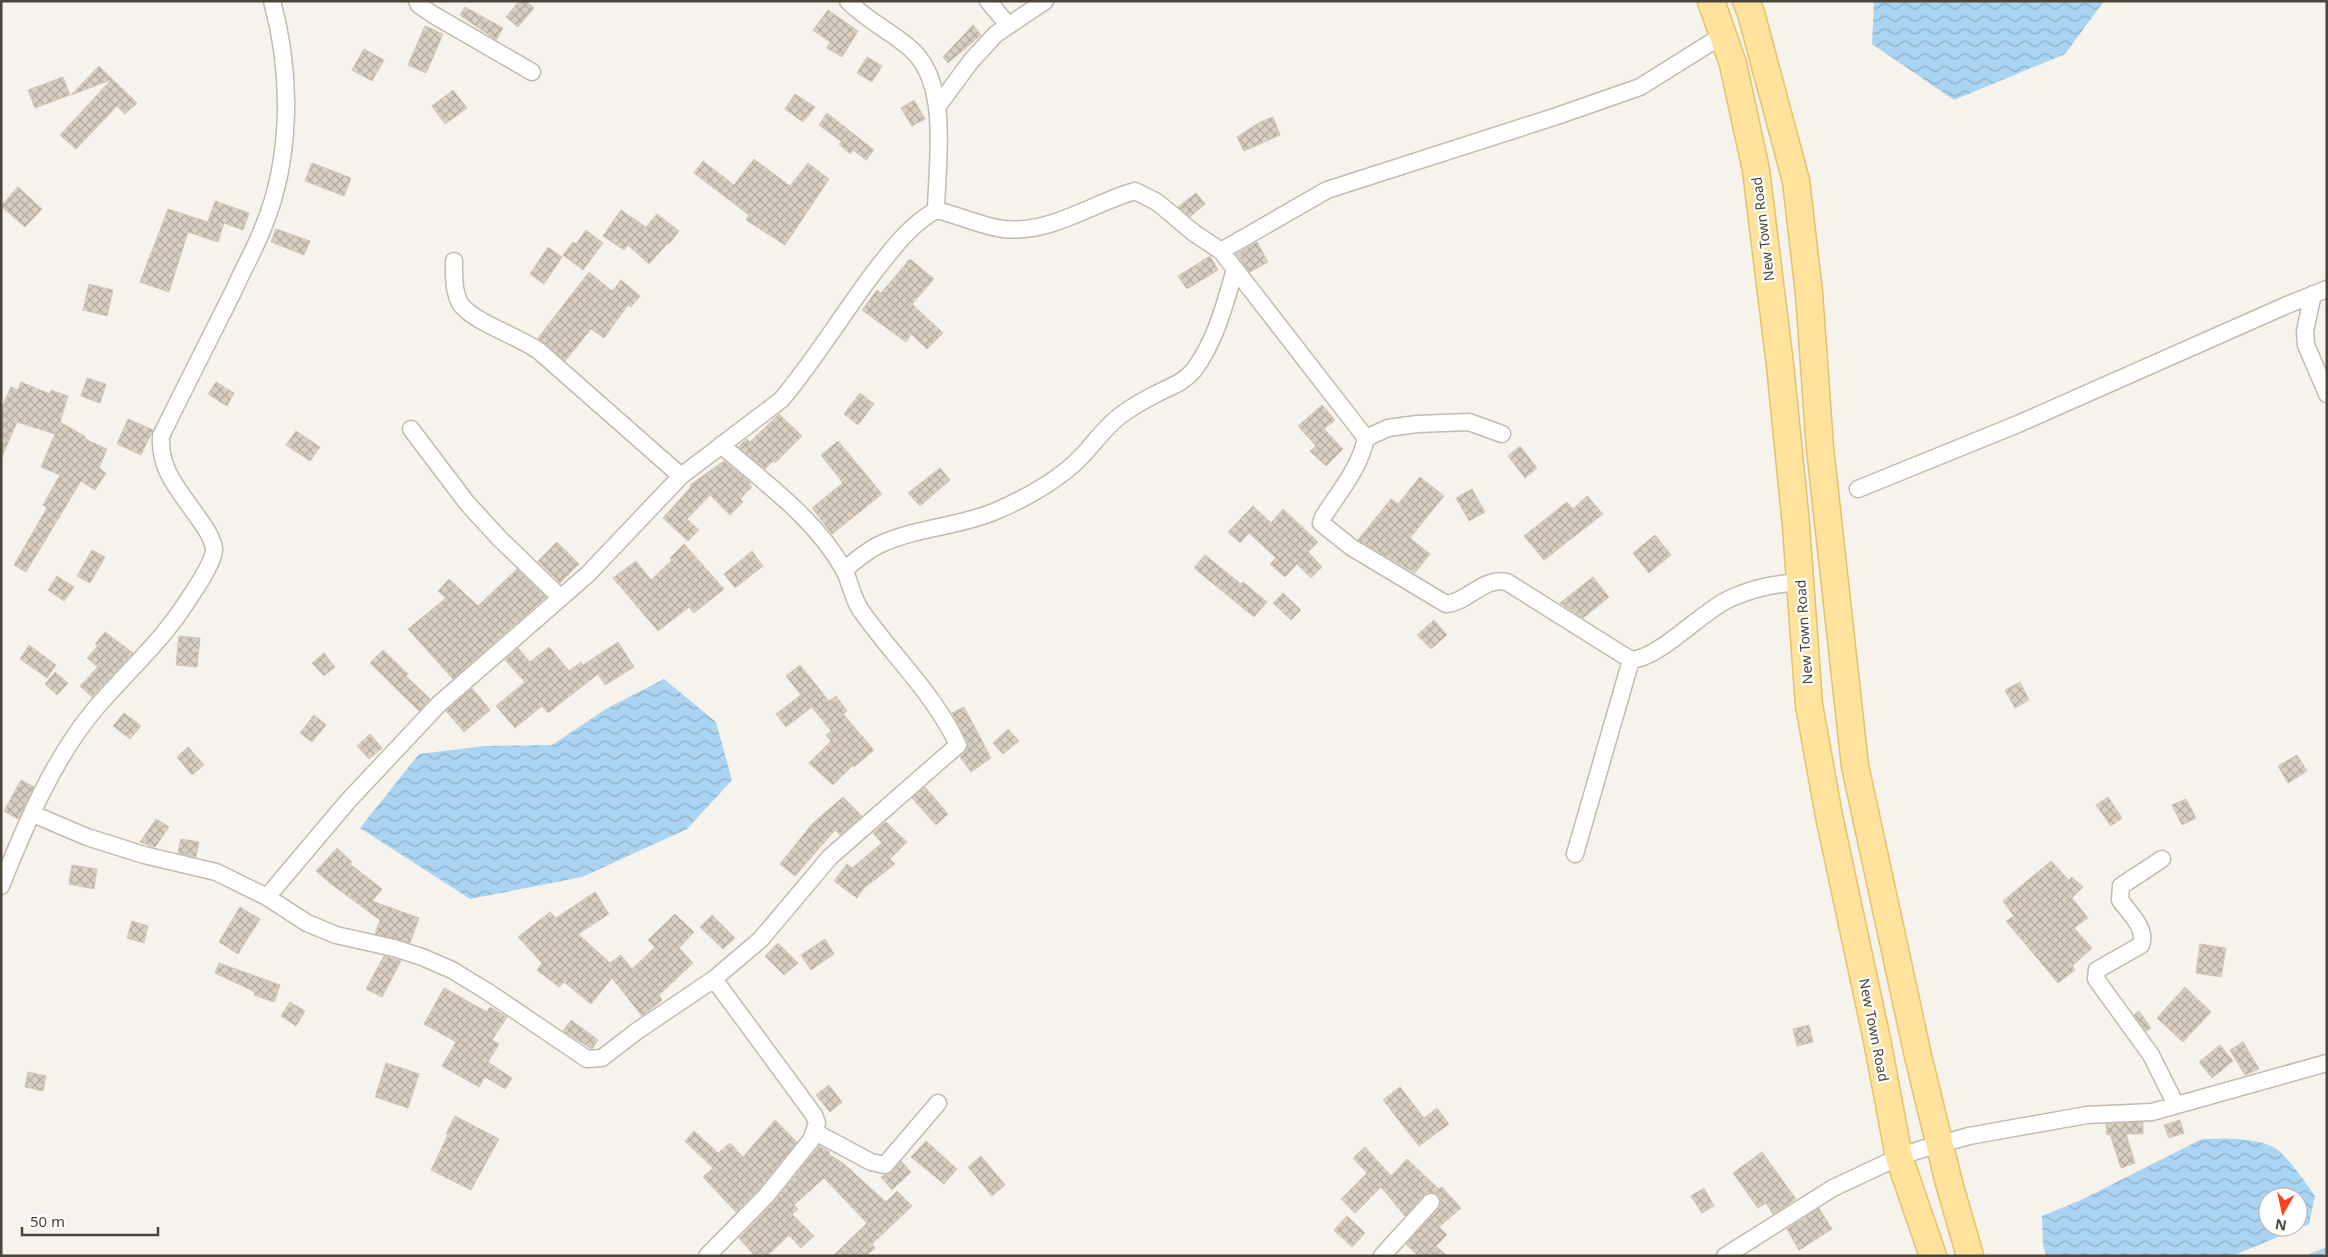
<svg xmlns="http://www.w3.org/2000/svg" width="2328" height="1257" font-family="'Noto Sans',sans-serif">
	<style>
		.water { fill: url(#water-waves); fill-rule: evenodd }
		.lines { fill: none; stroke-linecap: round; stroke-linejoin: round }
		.stream { stroke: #a9d4f2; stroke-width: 5.5 }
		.building { fill: url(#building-cross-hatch); stroke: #d3c7b4 }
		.street-casing { stroke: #c2bbae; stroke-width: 19 }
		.primary-casing { stroke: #e6c16a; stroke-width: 29 }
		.street { stroke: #fff; stroke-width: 16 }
		.primary { stroke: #ffe39c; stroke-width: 26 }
		.labels { text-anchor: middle; stroke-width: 4.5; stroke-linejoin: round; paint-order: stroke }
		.street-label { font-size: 14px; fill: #4b4439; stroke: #fff }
	</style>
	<defs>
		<pattern id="water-waves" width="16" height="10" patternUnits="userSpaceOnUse" patternTransform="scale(1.25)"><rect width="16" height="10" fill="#a9d4f2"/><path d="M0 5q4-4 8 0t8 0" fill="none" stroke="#8caec5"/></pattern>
		<pattern id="building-cross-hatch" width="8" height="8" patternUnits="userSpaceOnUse" patternTransform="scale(1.25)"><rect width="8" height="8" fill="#d8cfc1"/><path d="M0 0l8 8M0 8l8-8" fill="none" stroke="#b1aa9e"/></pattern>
	</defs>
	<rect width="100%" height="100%" fill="#f6f3ec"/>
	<path class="water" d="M1874 1H2104L2065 54 1954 100 1872 44Z
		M664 679 716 722 732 780 687 829 582 877 470 899 360 828 419 754 485 746 552 745 606 709Z
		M2202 1139C2226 1139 2254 1137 2275 1148 2286 1154 2307 1185 2315 1196L2309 1224 2232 1256H2046L2043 1245 2042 1216 2081 1200ZM2268 1197H2298V1227H2268Z"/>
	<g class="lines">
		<path class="stream" d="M2311 1256 2327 1250"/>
	</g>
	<path class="building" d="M519 1H526L534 8 518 27 506 17Z
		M465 7 503 28 496 40 460 15Z
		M828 10 858 31 842 57 827 48 830 42 813 30Z
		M973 25 981 35 948 63 943 57Z
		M425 26 443 34 426 73 408 65Z
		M364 49 384 60 372 81 352 70Z
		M867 57 882 66 872 82 857 73Z
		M99 66 137 103 125 114 117 106 76 149 60 135 111 80 71 95Z
		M63 77 70 95 35 108 28 90Z
		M453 90 467 108 445 124 432 106Z
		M795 94 815 107 803 122 785 109Z
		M914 100 925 119 912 126 901 108Z
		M827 113 874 150 866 160 853 150 850 154 839 144 842 142 819 125Z
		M1273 117 1280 135 1244 151 1237 137 1260 122Z
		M754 159 790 186 808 163 829 179 785 245 746 220 749 215 694 173 703 161 734 185Z
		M312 163 351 178 344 196 305 181Z
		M18 187 42 209 25 227 1 206Z
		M1196 193 1205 204 1190 217 1178 207Z
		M215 201 249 213 243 230 224 223 218 242 188 232 169 292 140 282 168 209 208 222Z
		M621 210 646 227 657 214 679 231 669 244 668 243 649 264 628 245 624 250 603 236Z
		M276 229 310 241 304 255 271 242Z
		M586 230 603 243 583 270 563 255 573 242 576 244Z
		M1257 242 1268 262 1250 272 1236 254Z
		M548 247 562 257 544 284 530 274Z
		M1210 256 1218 270 1187 289 1178 276Z
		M910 259 934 279 912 304 943 333 927 349 911 334 906 342 862 310 877 290 881 293Z
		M589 272 612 291 621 280 640 296 631 307 628 305 604 338 591 329 565 361 538 338Z
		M89 284 113 290 107 316 83 310Z
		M87 378 106 384 100 403 81 396Z
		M21 382 50 394 51 390 68 396 60 422 86 437 85 439 107 449 99 468 106 473 95 490 81 481 26 572 14 565 47 508 43 505 60 475 41 467 55 434 17 422 1 459V409L11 387 18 390Z
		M216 382 234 393 227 406 208 394Z
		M860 393 874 404 858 425 844 414Z
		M1322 405 1335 420 1324 429 1343 449 1326 466 1310 451 1316 446 1298 426Z
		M779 414 802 436 775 463 773 461 765 469 738 447 747 439 750 442Z
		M128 419 153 430 141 455 117 444Z
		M296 431 320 447 310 461 286 445Z
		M838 441 882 494 832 534 812 508 843 483 821 455Z
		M1520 446 1537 468 1525 478 1508 456Z
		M724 461 751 483 749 485 752 487 740 499 743 502 730 515 710 495 687 519 699 530 688 541 663 518 691 487 690 485Z
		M940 468 950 480 920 506 908 493Z
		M1420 477 1444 496 1410 538 1430 554 1415 573 1358 540 1391 499 1398 504Z
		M1472 489 1485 512 1469 521 1456 498Z
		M1587 496 1603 514 1544 560 1524 536 1567 502 1573 509Z
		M1253 506 1271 523 1283 509 1318 542 1308 552 1322 567 1311 578 1297 564 1285 577 1270 564 1276 558 1249 533 1240 543 1228 532Z
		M1655 535 1671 555 1649 573 1633 553Z
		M557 542 579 564 560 583 538 561Z
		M684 544 724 589 694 613 689 607 658 631 613 578 636 561 651 580 672 560 670 558Z
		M92 550 105 557 90 583 77 576Z
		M752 551 763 566 735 588 724 574Z
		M1205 555 1241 584 1243 582 1267 602 1254 617 1194 568Z
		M517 569 546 597 453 679 408 629 446 598 438 591 449 579 478 606Z
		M57 576 74 587 64 601 48 590Z
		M1593 577 1609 597 1583 618 1560 603Z
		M1283 593 1301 610 1291 620 1273 603Z
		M1434 620 1447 635 1431 649 1417 635Z
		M105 632 133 653 92 697 80 686 98 667 87 658 98 646 95 644Z
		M179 636 200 638 197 667 176 665Z
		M618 642 634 667 605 685 598 674 548 713 542 706 515 728 496 706 525 682 505 660 518 648 530 662 549 647 569 671 581 662 583 665Z
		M29 645 56 665 47 678 20 659Z
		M383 650 408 674 406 676 430 699 419 711 370 663Z
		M324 653 335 667 324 676 312 663Z
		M800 665 829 701 836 696 847 711 843 714 874 750 854 767 853 765 833 785 809 763 831 741 826 735 831 731 812 707 786 727 776 714 801 695 786 676Z
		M55 672 68 683 57 695 45 684Z
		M2020 682 2029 700 2015 708 2005 690Z
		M472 688 490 710 464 732 446 711Z
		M964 707 991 758 971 772 960 757 967 749 968 744 952 713Z
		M124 713 141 726 130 739 113 726Z
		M314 715 326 725 312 742 300 733Z
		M1008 729 1019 741 1003 754 993 743Z
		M370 734 382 748 369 759 357 746Z
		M188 747 204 765 192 775 177 757Z
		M2297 755 2307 771 2288 783 2278 766Z
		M21 780 34 787 18 819 4 811Z
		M925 787 948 814 936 825 912 798Z
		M843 797 862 816 840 835 835 830 795 876 780 864 812 824Z
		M2108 797 2122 818 2111 826 2096 805Z
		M2186 799 2196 818 2182 825 2172 805Z
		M156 819 169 827 155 847 140 842Z
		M886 822 907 842 890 859 895 864 864 888 857 898 834 881 847 864 852 868 882 843 873 833Z
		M181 839 199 842 196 857 178 853Z
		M337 848 352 862 350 864 382 889 372 901 419 918 410 943 375 934 380 920 331 884 316 871Z
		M2051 861 2069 880 2072 877 2083 887 2072 898 2088 918 2074 928 2092 948 2072 966 2075 970 2058 983 2006 921 2014 916 2003 901Z
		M72 865 97 869 94 889 69 884Z
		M595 892 609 914 578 934 610 963 621 955 632 969 655 947 648 940 675 914 694 932 679 948 693 963 659 995 662 1000 642 1016 612 978 591 1004 564 982 559 987 537 970 542 963 518 937 550 912 556 918Z
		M240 907 260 919 238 954 219 942Z
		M712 915 735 938 723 949 700 927Z
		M132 921 148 926 144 943 127 938Z
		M825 939 834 954 811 970 801 955Z
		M778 943 798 963 784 975 765 956Z
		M2200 944 2226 948 2221 977 2196 973Z
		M384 956 401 961 382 997 366 989Z
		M219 963 280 985 274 1002 254 995 255 992 215 973Z
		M2185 987 2211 1012 2183 1042 2157 1018Z
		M444 988 487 1012 490 1007 507 1017 492 1040 499 1044 488 1062 512 1078 505 1089 485 1077 479 1087 442 1066 456 1042 424 1024Z
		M290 1002 305 1011 296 1026 281 1016Z
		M2139 1011 2151 1028 2146 1031 2134 1015Z
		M571 1020 598 1040 592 1049 563 1031Z
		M1809 1025 1813 1042 1797 1046 1793 1029Z
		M2243 1042 2259 1069 2245 1075 2230 1050Z
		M2220 1045 2233 1061 2212 1078 2199 1062Z
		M386 1063 419 1074 408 1108 375 1097Z
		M28 1072 46 1076 43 1091 25 1087Z
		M829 1085 842 1102 830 1112 816 1095Z
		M1400 1087 1424 1118 1437 1108 1449 1124 1419 1146 1383 1100Z
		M455 1116 499 1139 471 1190 431 1170 448 1135 446 1134Z
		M775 1120 797 1142 759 1189 736 1212 703 1177 713 1168 685 1141 694 1131 718 1153 730 1143 743 1157Z
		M2180 1120 2184 1133 2169 1138 2164 1125Z
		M2143 1122V1134H2126L2135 1163 2121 1168 2110 1134 2107 1135 2106 1124Z
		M926 1141 957 1169 944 1184 911 1157Z
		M819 1146 830 1152 828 1154 843 1163 886 1202 897 1191 912 1206 872 1244 875 1248 866 1256H833L867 1223 824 1178 794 1205 798 1209 792 1214 814 1236 801 1248 789 1235 767 1256H755L739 1238 774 1202Z
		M1365 1147 1391 1176 1407 1159 1439 1189 1442 1187 1461 1208 1439 1227 1447 1235 1436 1246 1447 1256H1418L1406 1244 1439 1208 1441 1199 1437 1194 1428 1192 1424 1195 1405 1216 1381 1187 1355 1213 1341 1199 1367 1173 1353 1158Z
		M1762 1152 1796 1199 1773 1214 1766 1203 1758 1208 1733 1173Z
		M981 1156 1005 1185 992 1196 968 1167Z
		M901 1161 911 1172 892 1190 881 1177 892 1172Z
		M1704 1188 1714 1206 1702 1213 1691 1196Z
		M1819 1208 1832 1229 1799 1250 1787 1229Z
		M1347 1216 1365 1233 1352 1247 1334 1230Z"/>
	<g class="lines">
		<g class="street-casing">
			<path id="street" d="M417 1 419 5 432 14 532 72
				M848 1C868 22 895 33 915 53 949 89 937 163 936 210
				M988 1 1008 25
				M938 106 971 61 996 34 1045 1
				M1221 251 1327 190 1557 116 1640 87 1723 35
				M454 261C454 275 453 294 462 306 478 324 518 336 539 351L681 476
				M2313 294 2305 331 2306 345 2327 394
				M411 429 467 503 500 539 561 598
				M1366 438 1388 428 1417 424 1469 422 1502 434
				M1858 489 2018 424 2287 305 2327 289
				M844 570C855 561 867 550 881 544 918 527 959 527 996 511 1026 498 1059 480 1082 456 1095 442 1105 427 1121 415 1132 407 1144 400 1156 394 1171 386 1183 383 1194 370 1216 340 1225 304 1235 269
				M33 814 87 837 144 855 216 872 267 897 307 923 336 935 394 948 422 957 452 970 488 992 587 1059 602 1058 637 1031 714 979 761 939 830 857 958 745C935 695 893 656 862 612 852 599 851 583 844 570 816 519 764 482 721 445
				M1575 854 1631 660
				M2162 859 2121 886 2120 900C2129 913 2147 928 2141 945L2097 970 2096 979 2151 1055 2176 1105
				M1 886C25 826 53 759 95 709 124 675 159 644 184 606 192 594 214 563 214 549 213 539 205 527 199 519 180 491 159 471 161 436 185 387 210 338 234 290 243 269 255 249 263 228 292 158 292 73 272 1
				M267 897 348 801 439 704 588 574 681 476 781 400C815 360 843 313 875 271 895 246 908 227 936 210 959 215 980 226 1003 229 1051 234 1090 204 1135 191L1157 202 1194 233 1221 251 1366 438C1360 468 1339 492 1323 517L1321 523 1351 547 1446 604C1469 602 1482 577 1507 582L1631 660C1660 658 1701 612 1729 599 1753 588 1774 584 1800 582
				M815 1132 871 1162 885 1165 938 1103
				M707 1256 766 1196 811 1140 817 1123 814 1115 714 979
				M1382 1256 1431 1202
				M1725 1256 1833 1188 1899 1157 1919 1150 1969 1136 2087 1115 2152 1112 2327 1063"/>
		</g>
		<g class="primary-casing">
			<path id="primary" d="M1711 1 1733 64 1756 170 1780 365 1796 525 1809 705 1829 816 1877 1040 1899 1157 1933 1256
				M1746 1 1751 13 1796 181 1809 293 1820 448 1855 766 1918 1056 1949 1183 1970 1256"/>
		</g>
		<use href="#street" class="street"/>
		<use href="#primary" class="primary"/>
	</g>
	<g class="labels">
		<g class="street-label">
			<text transform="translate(1763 229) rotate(-97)" y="5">New Town Road</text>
			<text transform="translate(1804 632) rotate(-94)" y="5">New Town Road</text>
			<text transform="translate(1874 1030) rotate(79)" y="5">New Town Road</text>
		</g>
	</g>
	<rect width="2328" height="1257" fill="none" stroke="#4b4439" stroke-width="5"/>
	<g transform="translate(2283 1212) rotate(189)"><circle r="24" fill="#ffffff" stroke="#b7b4b0"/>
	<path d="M0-4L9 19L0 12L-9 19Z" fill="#fc3f1d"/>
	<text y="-8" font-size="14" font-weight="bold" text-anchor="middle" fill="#4b4439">N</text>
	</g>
	<path d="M22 1227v8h136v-8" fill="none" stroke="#4b4439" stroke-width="2.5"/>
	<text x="30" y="1227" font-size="15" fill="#4b4439" stroke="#ffffff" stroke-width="4" paint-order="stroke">50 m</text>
</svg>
